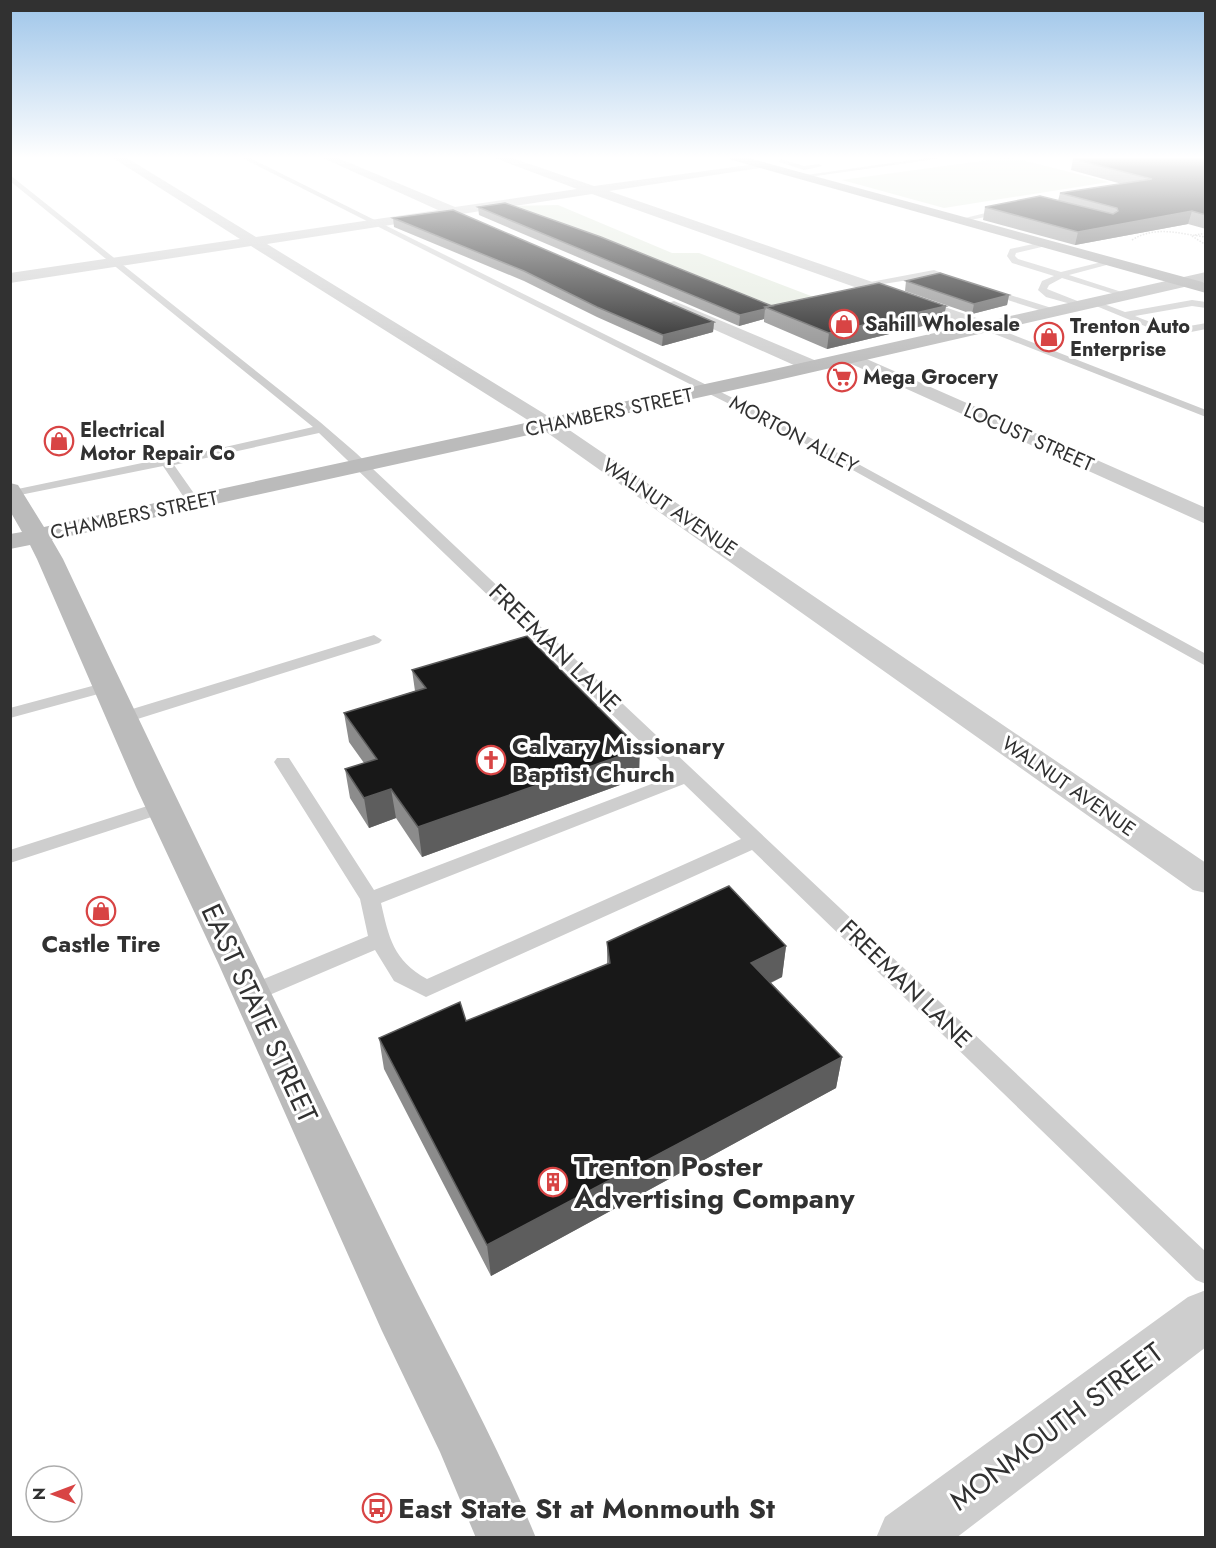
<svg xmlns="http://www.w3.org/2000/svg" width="1216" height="1548" font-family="Jost,sans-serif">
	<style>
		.green { fill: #e3eade }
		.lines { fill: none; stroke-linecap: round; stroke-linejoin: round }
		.path { stroke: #cbcbcb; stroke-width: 1.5; stroke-dasharray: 1.5 1.5; stroke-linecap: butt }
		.lane { fill: #cecece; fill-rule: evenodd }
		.street { fill: #cecece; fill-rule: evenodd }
		.secondary { fill: #bbb; fill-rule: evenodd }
		.primary { fill: #a9a9a9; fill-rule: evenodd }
		.wall { fill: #8c8c8c }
		.shaded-wall { fill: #5d5d5d }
		.building { fill: #181818; stroke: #5d5d5d; stroke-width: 1.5 }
		.labels { text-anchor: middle; stroke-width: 6; stroke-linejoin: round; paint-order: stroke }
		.far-poi-label { font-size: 20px; font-weight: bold; fill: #313131; stroke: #fff; text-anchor: start }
		.far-street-label { font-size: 20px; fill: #313131; stroke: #fff }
		.street-label { font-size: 24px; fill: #313131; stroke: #fff }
		.poi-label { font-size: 24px; font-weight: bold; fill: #313131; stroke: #fff; text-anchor: start }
		.near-street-label { font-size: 28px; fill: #313131; stroke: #fff }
		.near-poi-label { font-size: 28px; font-weight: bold; fill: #313131; stroke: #fff; text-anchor: start }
	</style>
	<rect width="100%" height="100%" fill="#fff"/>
	<path class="green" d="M1003 158H1014L1109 182 944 208 842 180Z
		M558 205 672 253H699L832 304 773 317 504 206Z"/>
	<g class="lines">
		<path class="path" d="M1195 235 1206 233
			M1192 236 1206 245
			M1132 240C1156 225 1180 234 1206 237"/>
		<path class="lane" d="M242 158H250L785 424 1206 654V666L777 428Z
			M927 158H943L802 178 799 176Z
			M781 159 804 166 819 164 822 166 804 170 779 162Z
			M10 175 320 422 356 453 1206 1252V1284L1196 1280 752 850 426 997 394 981 375 950 260 999 252 1001 244 999 241 993 244 987 368 936 360 899 274 762 277 758H289L374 890 675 775 319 433 174 465 200 502 194 506 189 505 163 466 10 497V491L13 490 166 458 181 457 313 427 10 181ZM684 784 741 839 427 979C393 960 389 938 381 903Z
			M1006 208 1009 212 961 222 957 220Z
			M1047 241 1051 243 1050 245 1016 253 1015 256 1018 259 1061 272 1114 259V263L1069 275 1131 295 1127 298 1062 278 1049 285 1047 289 1085 304V308L1046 297 1038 290 1042 281 1054 276 1012 263 1007 256 1010 249Z
			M934 270 963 281 959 284 934 276 864 287 860 284Z
			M985 287 1058 310 1060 312 1052 314 982 292V288Z
			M1192 300 1206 302V308L1192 306 1135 316C1167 329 1171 330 1206 323V329L1176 335 1164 334 1089 303 1096 301 1125 312Z
			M982 325H988L1206 410V417L982 329Z
			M374 635 382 640 379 643 128 722H116L114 718 116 714Z
			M107 682 113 684 115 687 113 690 10 718V708Z
			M163 801 170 803 172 807 170 811 10 863V850Z"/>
		<path class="street" d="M113 158H127L256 237 438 210 323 158H338L455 207 577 189 495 158H512L594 186 764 163V167L760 168 609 191 991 323 994 327 991 331H979L592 194 267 244 556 421 1206 863V893L1193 890 542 429 251 246 10 283V273L240 239Z
			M674 301 819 362 821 366 819 370H805L668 309 666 306 668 303Z
			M853 353 1206 508V524L847 362 844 358 847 354Z
			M1206 1290V1347L956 1538H876L885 1517 1188 1297Z"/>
		<path class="secondary" d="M1206 272V282L756 385 52 540 63 559C171 790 284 1018 395 1248 442 1344 495 1438 536 1538H476L440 1452 382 1331 219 965 136 787 37 559 30 545 10 549V534L22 532 10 511V483L18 485 44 527 756 373Z"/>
		<path class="primary" d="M730 158H748L1206 283V293L732 160Z"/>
	</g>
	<path class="wall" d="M1206 158V229L1188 224 1075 245 983 220 985 207 1058 201 1060 193 1122 184 1071 170 1073 159Z
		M478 207 772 306H946L943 321 827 349 764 322V319L739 326 479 215Z
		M393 218 714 322 713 332 662 346 597 317 524 281 394 227Z
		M906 281 1009 295 1007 305 972 314 905 291Z
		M412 670 639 778 422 857 396 818 369 828 350 798 345 769 364 763 349 742 344 713 415 691Z
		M607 942 786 946 782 977 771 983 842 1057 836 1088 491 1276 384 1069 379 1038 466 1021 607 964Z"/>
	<path class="shaded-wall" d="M1192 211 1188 224 1075 245 1078 232Z
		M1009 295 1007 305 972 314 974 304Z
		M946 306 943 321 827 349 829 333Z
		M765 309 764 319 739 326 740 315Z
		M714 322 713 332 662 346 663 335Z
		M640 749 639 778 422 857 418 827Z
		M391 789 396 818 369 828 364 798Z
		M786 946 782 977 748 993 751 963Z
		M842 1057 836 1088 491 1276 487 1245Z"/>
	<path class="building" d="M1083 158H1206V215L1192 211 1078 232 985 207 1040 196 1113 214 1118 211 1117 208 1060 193 1152 179 1073 159Z
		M505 203 601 237 772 306 765 307V309L740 315 478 207Z
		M453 210 714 322 663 335 597 307 524 271 393 218Z
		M940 273 1009 295 974 304 906 281Z
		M879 283 946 306 829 333 765 307Z
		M527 636 640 749 418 827 391 789 364 798 345 769 377 759 344 713 426 688 412 670Z
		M729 886 786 946 751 963 842 1057 487 1245 379 1038 460 1002 466 1021 610 963 607 942Z"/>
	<linearGradient id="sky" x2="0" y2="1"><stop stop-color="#9ec5e9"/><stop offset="0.42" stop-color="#fff"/><stop offset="1" stop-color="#fff" stop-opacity="0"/></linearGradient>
	<rect width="1216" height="375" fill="url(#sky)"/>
	<defs>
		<g id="shop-ring" transform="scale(1.5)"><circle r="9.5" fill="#fff" stroke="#d84444" stroke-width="1.5"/><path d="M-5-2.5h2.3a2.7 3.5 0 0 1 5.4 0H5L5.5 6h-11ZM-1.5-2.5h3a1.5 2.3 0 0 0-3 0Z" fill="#d84444"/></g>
		<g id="supermarket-ring" transform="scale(1.5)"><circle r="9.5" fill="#fff" stroke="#d84444" stroke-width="1.5"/><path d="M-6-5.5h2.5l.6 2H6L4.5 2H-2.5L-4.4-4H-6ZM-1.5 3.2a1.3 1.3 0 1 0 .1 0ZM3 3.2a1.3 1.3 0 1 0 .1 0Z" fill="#d84444"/></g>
		<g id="church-ring" transform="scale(1.5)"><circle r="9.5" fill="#fff" stroke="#d84444" stroke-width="1.5"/><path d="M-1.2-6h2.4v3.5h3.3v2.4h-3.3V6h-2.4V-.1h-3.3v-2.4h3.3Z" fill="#d84444"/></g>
		<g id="building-ring" transform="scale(1.5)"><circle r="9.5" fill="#fff" stroke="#d84444" stroke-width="1.5"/><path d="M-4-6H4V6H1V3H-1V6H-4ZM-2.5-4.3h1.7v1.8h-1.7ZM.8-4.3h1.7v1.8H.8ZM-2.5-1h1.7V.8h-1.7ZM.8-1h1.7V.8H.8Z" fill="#d84444"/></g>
		<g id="bus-ring" transform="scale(1.5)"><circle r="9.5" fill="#fff" stroke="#d84444" stroke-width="1.5"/><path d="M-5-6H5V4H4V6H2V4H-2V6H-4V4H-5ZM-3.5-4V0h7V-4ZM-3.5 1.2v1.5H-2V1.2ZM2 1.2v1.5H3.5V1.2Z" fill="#d84444"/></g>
	</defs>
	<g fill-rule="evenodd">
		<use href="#shop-ring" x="844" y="324"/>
		<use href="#shop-ring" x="1049" y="337"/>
		<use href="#supermarket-ring" x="842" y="377"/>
		<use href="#shop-ring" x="59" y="441"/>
		<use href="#church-ring" x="491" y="760"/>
		<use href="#shop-ring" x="101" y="911"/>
		<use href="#building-ring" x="553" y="1182"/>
		<use href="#bus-ring" x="377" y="1508"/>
	</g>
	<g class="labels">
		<g class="far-poi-label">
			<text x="865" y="331">Sahill Wholesale</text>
			<text x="1070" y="333">Trenton Auto<tspan x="1070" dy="23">Enterprise</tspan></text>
			<text x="863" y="384">Mega Grocery</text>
			<text x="80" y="437">Electrical<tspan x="80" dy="23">Motor Repair Co</tspan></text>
		</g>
		<g class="far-street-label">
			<text transform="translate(609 412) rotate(-12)" y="7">CHAMBERS STREET</text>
			<text transform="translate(794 434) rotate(28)" y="7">MORTON ALLEY</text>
			<text transform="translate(1029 437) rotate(24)" y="7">LOCUST STREET</text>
			<text transform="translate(670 507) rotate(34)" y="7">WALNUT AVENUE</text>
			<text transform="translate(134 515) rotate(-12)" y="7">CHAMBERS STREET</text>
			<text transform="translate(1069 786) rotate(35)" y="7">WALNUT AVENUE</text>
		</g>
		<g class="street-label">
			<text transform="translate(555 648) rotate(44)" y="8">FREEMAN LANE</text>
			<text transform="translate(906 984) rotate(44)" y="8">FREEMAN LANE</text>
		</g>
		<g class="poi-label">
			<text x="512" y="754">Calvary Missionary<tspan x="512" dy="28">Baptist Church</tspan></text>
			<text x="101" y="952" text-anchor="middle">Castle Tire</text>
		</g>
		<g class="near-street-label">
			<text transform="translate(260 1013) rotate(65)" y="10">EAST STATE STREET</text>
			<text transform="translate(1056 1426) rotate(-37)" y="10">MONMOUTH STREET</text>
		</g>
		<g class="near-poi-label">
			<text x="574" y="1176">Trenton Poster<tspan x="574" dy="32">Advertising Company</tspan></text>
			<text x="398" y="1518">East State St at Monmouth St</text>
		</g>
	</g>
	<rect width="1216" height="1548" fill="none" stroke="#313131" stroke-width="24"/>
	<g transform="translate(54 1494) rotate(270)"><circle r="28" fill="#ffffff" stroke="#adadad" stroke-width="1.5"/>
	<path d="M0-4.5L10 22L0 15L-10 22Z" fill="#d84444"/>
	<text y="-9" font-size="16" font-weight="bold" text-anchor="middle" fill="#313131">N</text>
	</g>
</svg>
